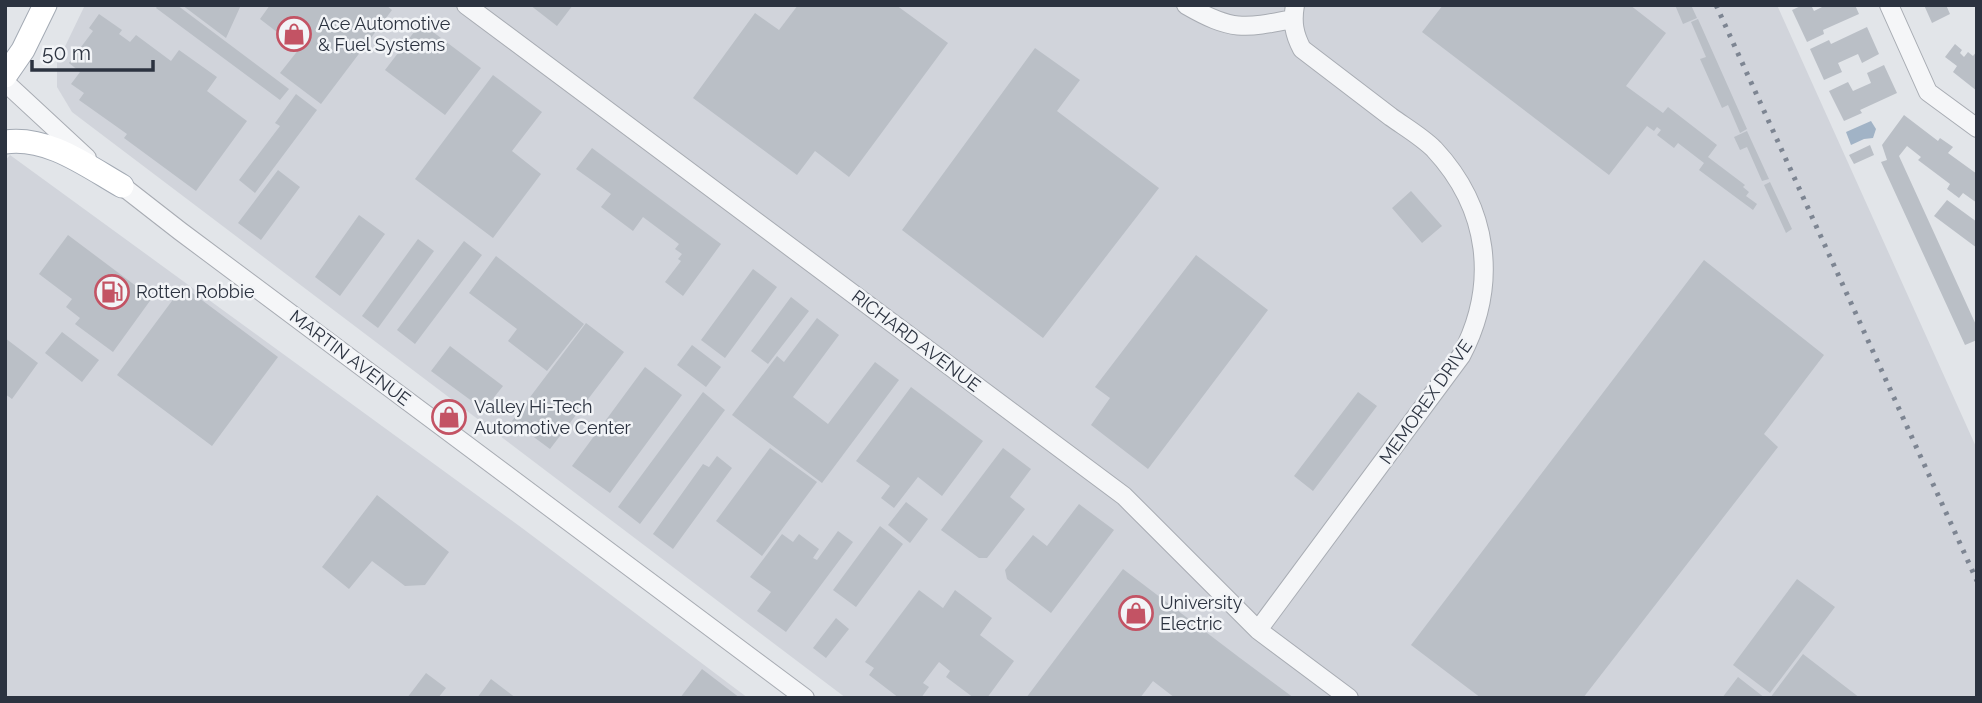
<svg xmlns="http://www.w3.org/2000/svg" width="1982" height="703" font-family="Raleway,sans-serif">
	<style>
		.built { fill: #d1d4db }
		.water { fill: #a1b3c6 }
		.building { fill: #babfc6 }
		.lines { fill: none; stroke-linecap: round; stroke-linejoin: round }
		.minor-casing { stroke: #a8acb3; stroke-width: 20 }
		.major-casing { stroke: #a3aab4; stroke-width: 25 }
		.minor { stroke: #f5f6f8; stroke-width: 18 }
		.major { stroke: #fff; stroke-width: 23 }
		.rail { stroke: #7d8592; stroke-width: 5; stroke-dasharray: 3.5 7; stroke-linecap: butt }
		.labels { text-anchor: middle; stroke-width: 5; stroke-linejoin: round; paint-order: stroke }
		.poi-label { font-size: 18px; fill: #2c3340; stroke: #f2f4f7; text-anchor: start }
		.street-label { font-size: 18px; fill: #2c3340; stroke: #f2f4f7 }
	</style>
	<rect width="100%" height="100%" fill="#e2e5e9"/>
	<path class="built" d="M85 5H1777L1977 449V698H846L72 112 57 87V63Z
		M10 155 522 528 748 698H5V161Z"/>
	<path class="water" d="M1871 121 1876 129 1873 138 1864 139 1851 145 1846 132Z"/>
	<path class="building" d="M158 5H177L289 89 280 100 156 8Z
		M182 5H241L226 38Z
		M270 5H386L392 10 321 104 280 73 299 49 260 19Z
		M530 5H573L557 26Z
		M798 5H896L948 43 849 177 815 151 797 175 693 98 755 13 779 30Z
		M1443 5H1630L1666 33 1626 86 1663 113 1668 107 1717 145 1708 157 1745 185 1743 187 1749 192 1746 196 1757 204 1753 210 1699 170 1704 163 1678 143 1674 148 1657 135 1661 130 1657 127 1654 131 1647 126 1609 175 1422 32Z
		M1675 5H1691L1697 18 1683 24Z
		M1803 5H1811L1814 11 1826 5H1855L1859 14 1823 30 1824 34 1807 42 1792 10Z
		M1924 5H1946L1950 14 1932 23Z
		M99 14 122 30 119 34 130 42 136 35 171 61 179 50 217 77 207 91 247 121 196 191 124 138 127 134 79 100 84 93 71 84 80 72 69 63 93 31 89 28Z
		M1698 19 1747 129 1740 133 1728 105 1722 108 1700 59 1706 57 1691 22Z
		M421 23 481 68 445 115 385 70Z
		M1867 27 1879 54 1862 63 1858 54 1838 63 1842 72 1824 80 1810 49 1829 40 1831 44Z
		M1955 44 1962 50 1960 53 1964 57 1968 52 1973 56 1977 51V91L1953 72 1957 66 1945 57Z
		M1035 48 1080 80 1057 111 1159 188 1043 338 902 230Z
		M1884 65 1897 93 1860 110 1862 113 1844 121 1829 91 1848 82 1853 91 1871 83 1867 73Z
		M493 75 542 112 512 151 541 174 493 238 415 179Z
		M296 94 317 110 255 193 239 180 280 126 275 123Z
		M1904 115 1938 141 1940 138 1953 147 1948 153 1977 174V203L1963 193 1959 198 1947 189 1950 184 1918 160 1921 157 1907 146 1899 156 1977 327V340L1965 345 1881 162 1887 160 1882 145Z
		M1747 131 1769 179 1762 181 1747 147 1740 150 1734 137Z
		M1870 145 1874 155 1854 164 1849 155Z
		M592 148 721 244 683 296 665 282 681 261 678 259 682 254 675 249 679 244 643 217 633 231 601 207 611 194 576 169Z
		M278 170 300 187 261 240 238 223Z
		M1770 182 1792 229 1786 233 1764 185Z
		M1411 191 1442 226 1422 243 1392 208Z
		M1947 200 1977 222V248L1934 216Z
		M359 215 385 234 340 296 315 277Z
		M68 235 152 298 113 352 75 324 80 318 66 307 72 299 39 274Z
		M418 239 434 251 378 328 362 316Z
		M464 241 482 255 415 344 397 330Z
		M1196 255 1268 310 1148 469 1091 425 1110 398 1095 387Z
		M496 256 584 324 547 371 508 341 517 329 469 293Z
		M1704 260 1824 355 1764 434 1778 447 1583 698H1481L1411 645Z
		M753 269 777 287 725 358 701 340Z
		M183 286 278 357 212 446 117 375Z
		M791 297 809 311 768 364 751 351Z
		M817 318 839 335 793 397 828 424 875 362 899 380 822 483 732 415 777 356 784 362Z
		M586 323 624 352 550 449 512 421Z
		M62 332 99 360 82 382 45 353Z
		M5 338 38 363 12 399 5 394Z
		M692 345 721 367 706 387 677 365Z
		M450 346 503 386 484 410 431 371Z
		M645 367 682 395 610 493 572 466Z
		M911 387 983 441 942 496 918 477 894 508 881 498 890 486 856 461Z
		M703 392 725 410 640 524 618 507Z
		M1358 392 1377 406 1313 491 1294 476Z
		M770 448 817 482 762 556 716 521Z
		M1003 448 1031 469 1010 497 1025 509 987 558H979L941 530Z
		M717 456 732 468 673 549 653 534 703 464 709 467Z
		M377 495 449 552 425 585 405 586 372 561 349 589 322 567Z
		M906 502 928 519 910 543 888 525Z
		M1079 504 1114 530 1051 613 1007 579 1005 570 1033 535 1047 546Z
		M880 526 903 544 856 607 833 590Z
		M838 531 853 542 786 632 757 611 771 592 750 577 782 534 793 542 799 534 819 549 813 558 817 560Z
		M1123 569 1240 658 1294 698H1175L1153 681 1140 698H1026Z
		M1797 579 1835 607 1770 693 1733 665Z
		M919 590 943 608 955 590 992 618 980 635 1014 661 987 698H974L946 677 950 671 939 662 923 683 929 687 921 698H899L869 675 874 668 865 662Z
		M836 618 849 629 826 658 813 648Z
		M1803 654 1860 698H1770Z
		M702 669 740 698H680Z
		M426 673 446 688 438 698H407Z
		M1738 677 1765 698H1722Z
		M491 679 516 698H477Z"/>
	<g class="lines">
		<g class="minor-casing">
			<path id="minor" d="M466 5 1124 496 1258 630 1349 698
				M1186 5C1231 31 1244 29 1292 19
				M1889 5 1928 92 1977 128
				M5 82 87 158
				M112 178 180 231 805 698
				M1258 630 1461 356C1499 284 1489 208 1434 149 1422 137 1405 127 1391 117 1361 94 1332 72 1302 49 1294 34 1292 22 1295 5"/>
		</g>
		<g class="major-casing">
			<path id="major" d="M5 76 23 50 45 5
				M5 142C48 136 87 166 122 186"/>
		</g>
		<use href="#minor" class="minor"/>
		<use href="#major" class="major"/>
		<path class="rail" d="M1716 5 1977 581"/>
	</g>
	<defs>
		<g id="shop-ring" transform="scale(1.75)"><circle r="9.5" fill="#f2f4f7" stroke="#c35364" stroke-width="1.5"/><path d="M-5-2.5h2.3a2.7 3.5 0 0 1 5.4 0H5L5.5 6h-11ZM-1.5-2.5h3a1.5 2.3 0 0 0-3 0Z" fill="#c35364"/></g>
		<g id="fuel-ring" transform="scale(1.75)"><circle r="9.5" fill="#f2f4f7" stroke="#c35364" stroke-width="1.5"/><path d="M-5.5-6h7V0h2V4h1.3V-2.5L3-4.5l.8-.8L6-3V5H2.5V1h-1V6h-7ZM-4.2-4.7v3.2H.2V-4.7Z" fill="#c35364"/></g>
	</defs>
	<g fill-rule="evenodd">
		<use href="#shop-ring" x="294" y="34"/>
		<use href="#fuel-ring" x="112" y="292"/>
		<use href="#shop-ring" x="449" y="417"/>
		<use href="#shop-ring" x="1136" y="613"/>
	</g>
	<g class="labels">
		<g class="poi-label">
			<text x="318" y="30">Ace Automotive<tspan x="318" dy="21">&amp; Fuel Systems</tspan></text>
			<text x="136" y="298">Rotten Robbie</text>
			<text x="474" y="413">Valley Hi-Tech<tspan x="474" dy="21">Automotive Center</tspan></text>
			<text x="1160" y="609">University<tspan x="1160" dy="21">Electric</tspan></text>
		</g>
		<g class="street-label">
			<text transform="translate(916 341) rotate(37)" y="6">RICHARD AVENUE</text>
			<text transform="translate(350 358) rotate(37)" y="6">MARTIN AVENUE</text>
			<text transform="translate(1426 402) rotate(-55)" y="6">MEMOREX DRIVE</text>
		</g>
	</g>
	<rect width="1982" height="703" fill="none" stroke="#2c3340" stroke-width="14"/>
	<path d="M32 60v10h121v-10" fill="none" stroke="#2c3340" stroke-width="3.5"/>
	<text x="42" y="60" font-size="21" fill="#2c3340" stroke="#f2f4f7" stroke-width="5" paint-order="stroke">50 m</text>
</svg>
